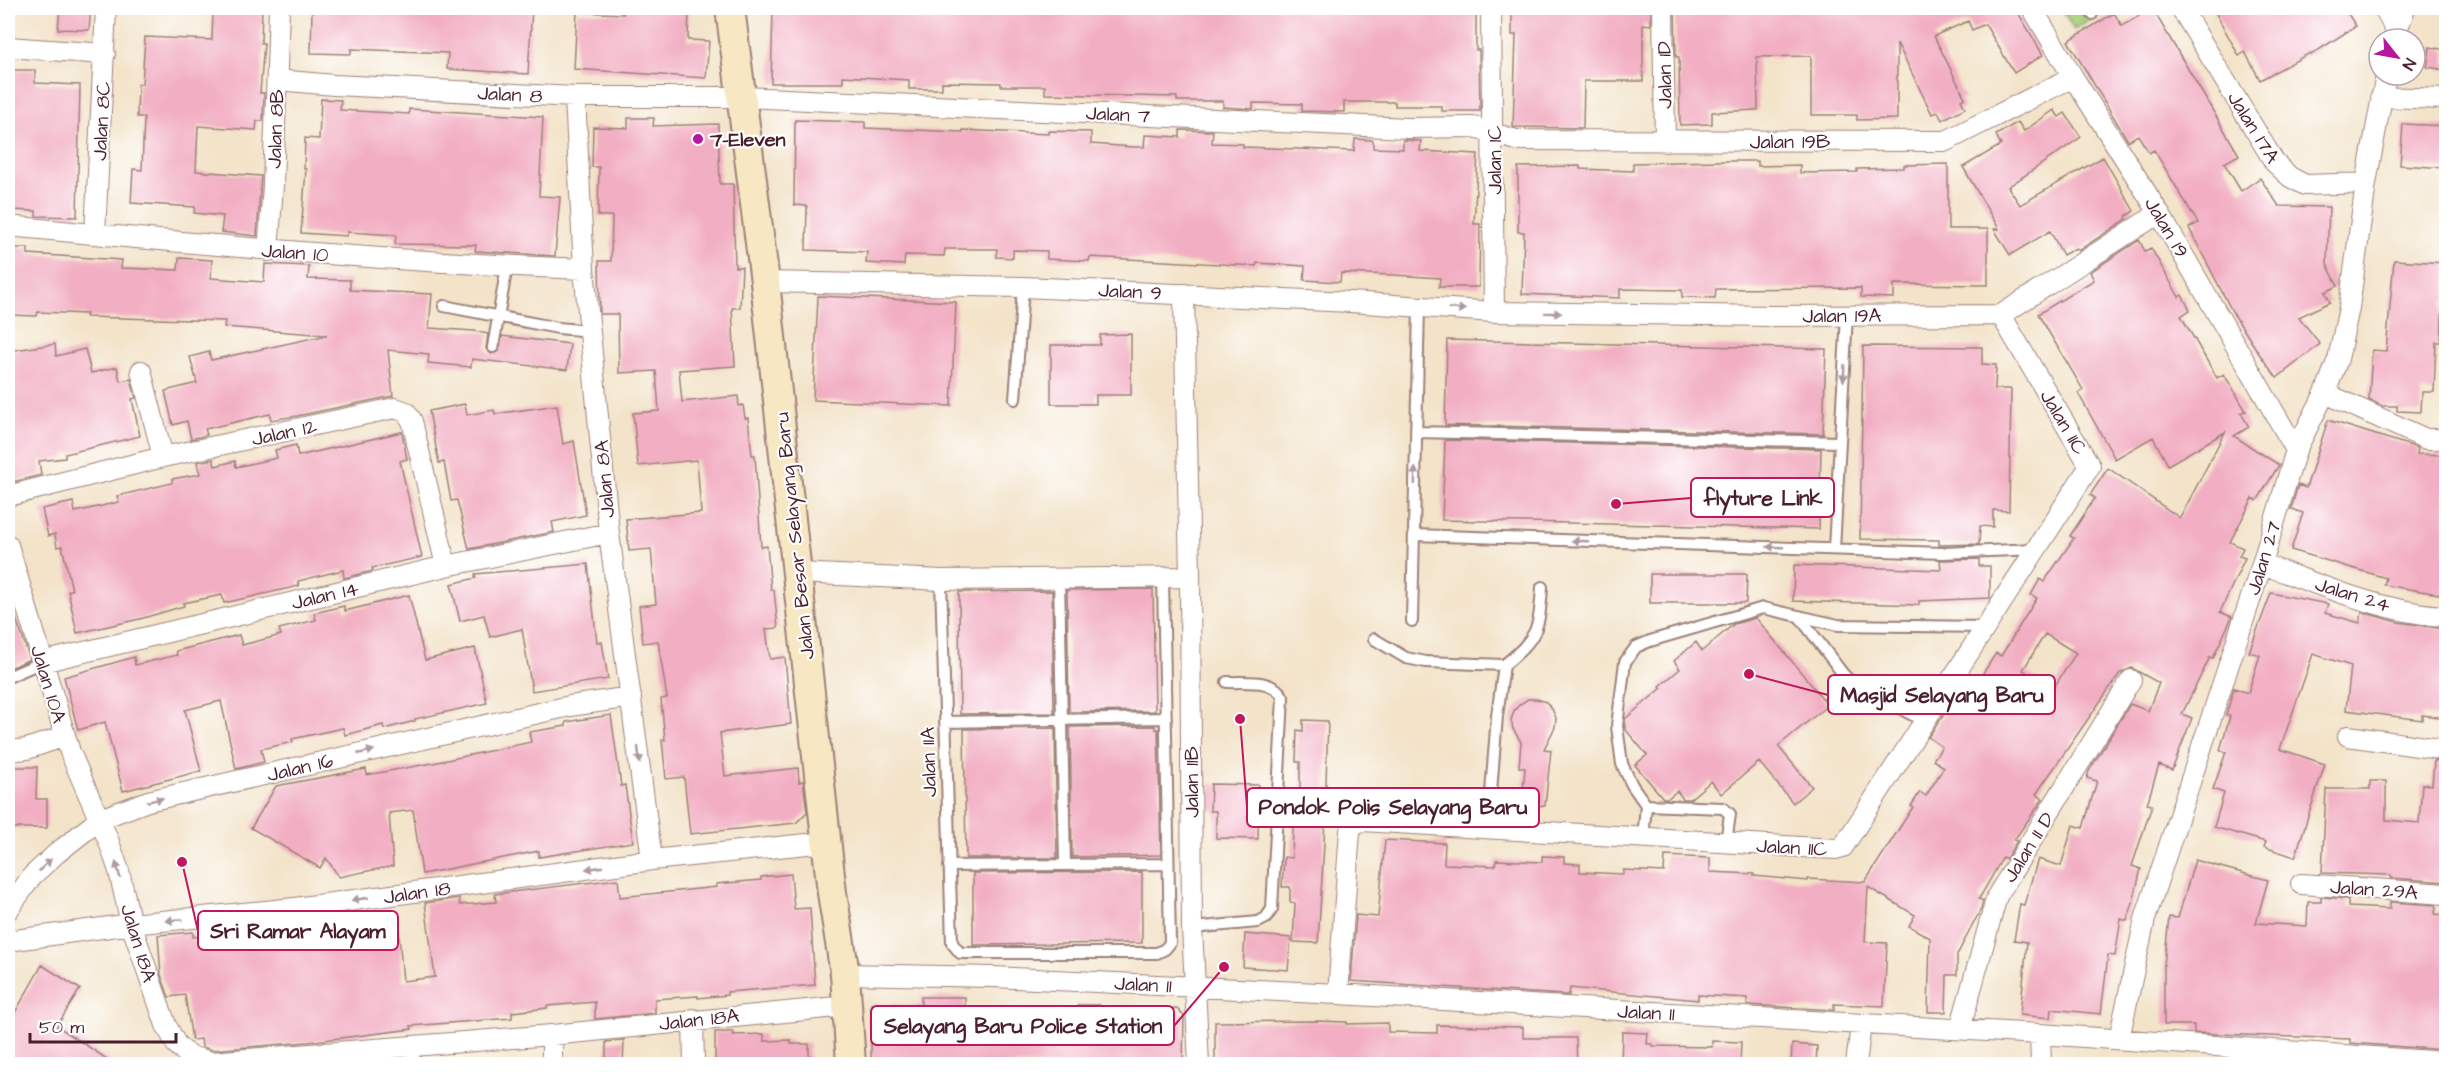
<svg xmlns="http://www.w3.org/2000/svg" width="2454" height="1072" font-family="'Architects Daughter',sans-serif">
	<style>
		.green { fill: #a6cd78; stroke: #787652; stroke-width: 1.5 }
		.building { fill: #f2aec2; fill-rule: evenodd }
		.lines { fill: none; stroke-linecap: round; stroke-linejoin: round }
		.lane-casing { stroke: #9e817a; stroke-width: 14 }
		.street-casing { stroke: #9e817a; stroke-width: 22 }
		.secondary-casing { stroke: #9e817a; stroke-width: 32 }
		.lane { stroke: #fff; stroke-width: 10 }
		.street { stroke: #fff; stroke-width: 20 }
		.secondary { stroke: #f7e8c3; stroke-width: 28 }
		.oneway { fill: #ae9aa0 }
		.poi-dot { fill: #b5179e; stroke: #fff; stroke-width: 2 }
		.labels { text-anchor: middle; stroke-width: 4.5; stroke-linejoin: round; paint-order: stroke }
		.street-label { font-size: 20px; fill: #4a1f2b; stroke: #fff }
		.poi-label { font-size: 20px; font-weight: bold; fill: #4a1f2b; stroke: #fff; text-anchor: start }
		.leader { fill: none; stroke: #c2185b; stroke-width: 2 }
		.callout-dot { fill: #c2185b; stroke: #fff; stroke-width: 2 }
		.callout { fill: #fff; stroke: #c2185b; stroke-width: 2 }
		.callout-label { font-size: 21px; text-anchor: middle; font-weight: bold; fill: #4a1f2b }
	</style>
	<rect width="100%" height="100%" fill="#fff"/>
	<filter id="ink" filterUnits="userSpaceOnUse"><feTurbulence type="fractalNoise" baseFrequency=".0167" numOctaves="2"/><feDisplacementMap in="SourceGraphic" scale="12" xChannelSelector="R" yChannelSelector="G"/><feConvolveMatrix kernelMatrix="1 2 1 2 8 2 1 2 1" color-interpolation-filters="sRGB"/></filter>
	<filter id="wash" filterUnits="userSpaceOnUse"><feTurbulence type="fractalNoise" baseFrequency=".008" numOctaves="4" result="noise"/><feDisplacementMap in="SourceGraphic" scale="24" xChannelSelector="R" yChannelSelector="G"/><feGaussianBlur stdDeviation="1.35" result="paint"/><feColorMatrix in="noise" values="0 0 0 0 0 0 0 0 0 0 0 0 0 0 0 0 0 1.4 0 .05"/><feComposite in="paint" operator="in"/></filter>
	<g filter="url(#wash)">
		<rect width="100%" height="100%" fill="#f3e3c9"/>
		<path class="green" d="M2061 8H2109L2074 30Z"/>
		<g id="blocks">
			<path class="building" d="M60 8H91L89 30 58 29Z
				M213 8H262L261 43H264L260 93H264L263 121H257L256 130 198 126 196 171 261 176 257 236 221 232 223 216 194 213 195 207 131 203 133 169 142 170 144 117H137L138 84H142L145 37 212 40Z
				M312 8H532L528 74 447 69 448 53 351 49V54L311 53Z
				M623 8H689L688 40 709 41 706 78 574 69 577 12 623 14Z
				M773 8H1476V50H1479L1480 111H1442V106H1395V102H1344V112L1302 111V104L1253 103V109L1223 107V101H1177V97L1045 94V86H1001V83L942 82V89H909V80L843 76V83H771Z
				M1512 8H1651V25L1643 24V81H1584L1583 128 1513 127 1516 35H1512Z
				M1675 8H2020L2016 9 2043 55 2014 73 1985 24 1972 30 1968 21 1934 36 1965 98 1961 100 1965 108 1942 120 1938 112 1932 114 1897 43V119L1857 120V115H1811V56L1757 57 1758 110 1712 112V124L1680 125 1679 57H1676Z
				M2152 8 2239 155 2224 163 2241 191 2260 178 2279 206 2329 207 2327 264 2338 286 2325 292 2330 302 2299 317 2320 344 2277 378 2260 355 2233 313 2189 228 2198 223 2154 150 2149 153 2138 135 2128 141 2068 41 2114 13 2122 26Z
				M2213 8H2344L2356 26 2311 55 2310 53 2260 80 2245 52 2239 56Z
				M2430 47 2446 50V70L2427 67Z
				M8 70H35V83L80 85 77 217 36 216V211L8 210Z
				M321 99 341 100 340 110 409 114V109L444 111 543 117 539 196 560 197 555 256 475 251 476 245 395 244 396 235 347 232V236L301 233 306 169H304L305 138 319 139Z
				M2054 110 2059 117 2065 113 2081 137 2008 187 2020 205 2103 157 2134 211 2126 216 2127 219 2078 251 2076 248 2063 255 2050 231 2010 255 1994 229H1999L1963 167 2001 145 1996 135 2018 122 2024 131Z
				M628 118H654L653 126 718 124 720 184H733L735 267H742L740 308H732L735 366 679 370 682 402 738 396 739 406 743 405 745 418H748L752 455H755L761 547 767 546 771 590H774L778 628 766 629 770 659 785 657 791 724 720 733 725 776 798 768 799 782 803 781 807 812 796 823 690 834 684 777 666 779 662 740H665L661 699 667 698 658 641 643 643 639 606 656 604 651 549 629 551 626 519 701 513 697 460 638 466 633 413 659 411 656 371 619 373 618 314H600L599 261H611L612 216H598L599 167H592L593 127 628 128Z
				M795 120 865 122V128L963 132V130L1048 134V131L1091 132V144L1133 147H1144L1145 135 1180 137V130L1213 131 1212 143 1243 144V147L1354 151 1355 139 1373 140V148L1403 149V140L1421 141 1420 151 1478 154 1474 224H1480L1479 287H1439L1440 278 1393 275 1341 273 1340 282 1304 280 1305 266 1257 263 1256 266 1090 257 1089 261 1047 259V251L1013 250V258L996 257 997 249H945L944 256 905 255 904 265 866 263 867 252 806 250 807 206 794 205Z
				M2403 124 2446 126V168L2400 165Z
				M1718 161H1758V166L1800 165V173L1857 172V169L1904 168V165L1948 164V229H1988V285L1894 284V298L1861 297V288L1716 289 1715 298 1682 297V290L1620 289V298L1522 294 1524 232H1518V167L1580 166V169L1633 171V163Z
				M2139 240 2145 251 2151 248 2179 297 2182 295 2190 310 2181 316 2217 378 2224 374 2246 411 2241 413 2249 427 2234 436 2279 465 2257 501 2253 498 2230 542 2243 548 2239 556 2245 558 2220 612 2232 617 2213 658 2210 657 2182 714 2192 718 2172 770 2159 765 2147 804 2152 805 2132 866 2141 869 2132 906 2127 921 2121 919 2115 956 2108 955 2101 1014 2051 1009 2050 1018 2020 1015 2027 942 2014 940 2020 904 2024 905 2038 859 2061 866 2073 825 2083 828 2097 781 2087 778 2089 771 2130 704 2148 711 2159 683 2132 668 2120 673 2036 794 2043 799 2014 840 2017 841 2006 859 2003 857 1979 899 1983 901 1981 909 1957 955V975H1947L1946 1012H1928L1930 938 1909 926 1915 915 1868 887 1865 942 1887 943 1884 1006 1834 1004V1010L1747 1005V998L1698 995V1000L1570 988 1569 995H1564L1351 981 1356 915 1378 917 1385 840 1445 843 1444 864 1495 866 1496 860 1542 862V856L1564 857V863L1580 864V872L1623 874V870L1664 872 1665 856 1710 858V872L1754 874V876L1808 881V879L1865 882 1913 807 1911 806 1920 792 1926 796 1944 767 1933 760 1942 747 1928 737 1962 689 1969 695 1996 653 2001 656 2037 598 2031 595 2040 579 2044 582 2074 538 2070 536 2095 498 2090 495 2108 468 2180 518 2225 432 2168 465 2153 437 2115 459 2078 393 2083 390 2078 381 2038 314 2094 280 2090 272ZM2045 634 2076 653 2053 689 2023 670Z
				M8 248H28V254L122 260 121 268 178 270 179 258 212 260 211 278 264 282 265 264 309 266 308 279 350 280V290L432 294 429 328 474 331 488 334 486 349 491 354 499 351 502 336 570 344 567 370 472 359 471 367 428 363 429 354 388 350 393 396 297 416 271 420 270 414 205 429 207 435 191 439 187 421 173 425 165 391 197 383 190 357 209 352 211 360 327 335 224 327 225 321 86 317 87 314 38 312 37 316 8 315Z
				M2394 260 2446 263V302H2443L2441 342H2436L2434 392H2422L2421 412 2397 411V406H2382L2369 400 2372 350 2386 351Z
				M818 296 956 302 951 406 813 400Z
				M1131 334V395H1096V404H1051V345H1100V335Z
				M1447 340 1826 349 1823 434 1445 425Z
				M55 344 56 356 85 349 91 373 117 367 120 381 131 379 136 398 132 399 140 436 65 454V458L39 461 41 475 13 482 8 436V351Z
				M1863 346 1982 347V364L1996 365 1995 389H2011L2009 511 1993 510V527L1980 526 1979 544 1939 545V540L1860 539Z
				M465 404 467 415 494 410 495 414 557 405 563 444 574 441 586 515 552 522 554 532 469 549 457 500 451 501 444 462 439 463 429 411Z
				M2328 420 2418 448 2417 454 2446 455 2445 595 2384 585 2386 578 2291 550 2303 513 2291 509 2298 485 2306 488Z
				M402 432 407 459 400 461 422 557 372 568 373 571 344 578 343 570 298 581 299 586 224 603 222 595 183 603 184 606 140 619 77 633 68 591 72 590 62 546 57 547 55 534 48 536 42 509 73 502 75 512 119 502 117 496 172 483V479L200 474 197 462 213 459 215 466 235 461 236 467 277 458 275 450 296 445 298 456Z
				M1445 440 1821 449 1819 529 1442 520Z
				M1979 559V566H1990V598L1919 601V605L1793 601 1794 565 1941 570 1940 560Z
				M588 564 597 642H602L608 679 532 691 522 629 490 637 484 615 460 621 451 584 476 578 475 574Z
				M1650 574H1747L1746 603H1650Z
				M1153 589 1155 711 1069 712 1067 590Z
				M1052 591 1054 713 960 714 959 592Z
				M2271 593 2328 604 2325 613 2360 623 2362 612 2398 622 2446 629V718L2422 715V720L2346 710 2351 666 2313 654 2280 749 2325 764 2295 857 2264 847 2266 842 2214 827 2224 793 2213 789 2226 752 2220 750 2230 716 2226 715 2234 688 2248 693 2260 655 2249 652Z
				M409 595 425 660 475 648 487 703 415 719V721L384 729 383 725 345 735 343 728 292 739 293 742 261 749 264 762 236 769 221 701 185 710 201 771 123 791 105 722 78 730 64 677 134 657 135 665 177 655 176 651 239 635 242 645 281 635 279 629 316 620 314 613 344 606 345 611Z
				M9 598 30 659 8 669V599Z
				M1756 618 1828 705 1778 746 1812 787 1793 803 1759 762 1721 794 1711 781 1690 799H1683L1677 791 1668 798H1663L1635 765 1647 755 1625 729V719L1662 688 1660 686 1680 669 1674 661 1696 642 1702 651 1734 624Z
				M1528 699H1537L1546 702 1552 709 1556 718 1555 727 1544 749 1551 750 1545 806 1522 804 1525 768 1519 767 1521 742 1513 729 1511 720 1514 711 1520 704Z
				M611 715 621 786 625 785 633 842 539 857V851L422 874 413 810 389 813 393 866 339 877 326 858 320 868 251 828 276 786 366 769 367 775 433 763 531 742 529 732 566 726V722Z
				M1303 720 1328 721 1324 845 1318 943 1293 942 1295 903 1290 902V887H1282L1284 857 1292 858 1294 798H1300V762H1296L1297 730 1303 731Z
				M1155 726V729H1158L1161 855 1072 857 1070 727Z
				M1055 728 1057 858H966L964 729Z
				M2434 760 2446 762V882L2391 878V875L2322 873 2326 789H2370V781H2386V820L2419 823 2422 784 2432 785Z
				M8 767H37L36 799H47V828H8Z
				M1211 784 1259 785 1258 839 1216 838V811H1210Z
				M2195 860 2268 880 2256 923 2307 926 2308 902H2321V897L2348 899V907L2390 909V902L2436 905 2435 914 2446 915V1050L2350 1043V1039L2194 1033V1025H2164V965L2169 917 2178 918Z
				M1142 872V943L973 945V873Z
				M791 874 794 909 810 908 815 985 727 992V995L698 998V996L655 999V1013L595 1019V1002L547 1006V1008L512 1012V1018L411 1026 412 1029 308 1042 212 1050 202 1047 201 1039 192 1040 185 995 169 997 161 975 158 935 193 932V937L271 929V933L299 929V932L398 925 403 981 435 977 425 903 459 898 460 905 496 902 495 894 618 879 620 897 717 887 716 884 761 880V877Z
				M1245 934 1291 938 1288 970 1243 967Z
				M42 965 80 989 57 1026 116 1065H8V1025Z
				M921 997H965V1011L1015 1010 1078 1014V1005H1100V1017H1149V1009H1177L1184 1016 1183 1065H871V1004L921 1005Z
				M1317 1021 1347 1022V1024L1388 1023V1032L1437 1033V1025L1523 1027V1038H1576L1577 1065H1215V1022Z
				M715 1032H734L733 1035 764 1034V1041L791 1040V1044H809V1065H715Z
				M1622 1032 1648 1033 1647 1044H1653V1046L1712 1047V1041L1741 1042 1740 1065H1621Z
				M624 1040 623 1065H606V1042Z
				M1792 1044 1817 1046 1816 1065H1791Z"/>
		</g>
	</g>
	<g filter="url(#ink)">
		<use href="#blocks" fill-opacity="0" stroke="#9e817a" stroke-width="1.5"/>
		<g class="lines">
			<g class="lane-casing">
				<path id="lane" d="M2089 8 2092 14
					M444 306 558 328 590 331
					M493 347 507 266
					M1015 399 1023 287
					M1416 432 1840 442
					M1414 535 1943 553 2037 549
					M1834 549 1847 315
					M1059 579 1065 864
					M941 580 952 943 960 953H1157L1165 949 1170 943 1163 577
					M1799 616 1843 674 1852 683 1926 722
					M1412 621 1419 306
					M1374 639 1406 658 1426 662 1504 665 1497 716 1488 830
					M1504 665C1538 637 1539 630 1542 587
					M8 677 42 662
					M945 722 1166 718
					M1646 805 1723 808 1730 814 1726 843
					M1643 839 1646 805 1632 785 1622 764 1617 726 1625 662 1636 647 1650 641 1763 608 1838 625 1986 627
					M949 866 1168 864
					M1192 928 1258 922 1266 918 1272 909 1283 697C1273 678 1246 683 1227 682
					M414 1064 415 1047"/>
			</g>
			<g class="street-casing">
				<path id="street" d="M1491 8 1494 312
					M1663 8 1665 142
					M2032 8 2073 77 2159 213 2296 450
					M2181 8 2275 163 2290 177 2305 185 2366 183
					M2384 8 2396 31
					M2394 39 2405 8
					M8 47 105 54
					M277 80 334 85 575 97H742L1408 128 1474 127 1516 140 1946 141 2073 77
					M575 97 584 269 609 533 652 860
					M2381 97 2446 99
					M8 226C200 244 391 262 584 269
					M95 234 106 8
					M268 251 273 186 279 8
					M765 282 1023 287 1351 302 1494 312 1772 316 2001 315 2159 213
					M1184 294 1190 577 1192 928 1199 1064
					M141 371 163 457
					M2325 393 2426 439H2446
					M8 496 163 457 395 408 406 412 412 421 446 566
					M8 545 70 752 109 842 119 871 131 924 166 1025 176 1044 189 1056 211 1062 552 1035 847 1006
					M2262 564C2317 584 2388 614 2446 616
					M798 573 941 580 1190 577
					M42 662 446 566 609 533
					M2348 736 2446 750
					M8 751 27 749 65 736
					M2301 884 2446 894
					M8 910 32 876 57 853 100 819 148 801 570 706 631 697
					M8 941 131 924 295 908 652 860 826 842
					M845 974 993 977 1338 994 2040 1034 2446 1062
					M1338 994 1350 831 1355 824 1362 821 1836 849 1843 847 2090 466 2001 315
					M693 1019 694 1064
					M1960 1029 1997 896 2131 680
					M2040 1034 2041 1064
					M552 1035V1064
					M2119 1039 2145 919 2262 564 2296 450 2325 393 2338 359 2349 308 2366 183 2386 75
					M1856 1064 1861 1025"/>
			</g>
			<g class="secondary-casing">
				<path id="secondary" d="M730 8 765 282 832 893 845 974 851 1064"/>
			</g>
			<use href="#lane" class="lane"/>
			<use href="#street" class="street"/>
			<use href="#secondary" class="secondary"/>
		</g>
		<defs><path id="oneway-solid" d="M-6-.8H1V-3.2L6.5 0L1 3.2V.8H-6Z" transform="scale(1.5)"/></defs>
		<g class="oneway">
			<use href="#oneway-solid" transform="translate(1457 309) rotate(5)"/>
			<use href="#oneway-solid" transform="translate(1553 313) rotate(1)"/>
			<use href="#oneway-solid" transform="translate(1844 373) rotate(93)"/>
			<use href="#oneway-solid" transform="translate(1415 476) rotate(-89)"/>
			<use href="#oneway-solid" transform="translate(1580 541) rotate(-178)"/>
			<use href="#oneway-solid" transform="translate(1775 547) rotate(-178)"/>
			<use href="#oneway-solid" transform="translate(366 752) rotate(-13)"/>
			<use href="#oneway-solid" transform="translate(639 755) rotate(83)"/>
			<use href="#oneway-solid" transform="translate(155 800) rotate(-14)"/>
			<use href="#oneway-solid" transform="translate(45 865) rotate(-44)"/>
			<use href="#oneway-solid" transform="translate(594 868) rotate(172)"/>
			<use href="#oneway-solid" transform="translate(118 870) rotate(-106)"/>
			<use href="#oneway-solid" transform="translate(360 899) rotate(172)"/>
			<use href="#oneway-solid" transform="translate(174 920) rotate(175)"/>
		</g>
	</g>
	<circle class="poi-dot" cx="698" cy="139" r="6"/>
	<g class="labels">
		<g class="street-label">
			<text transform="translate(1664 75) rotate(-91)" y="7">Jalan 1D</text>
			<text transform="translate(510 94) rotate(3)" y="7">Jalan 8</text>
			<text transform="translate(1118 114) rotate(3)" y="7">Jalan 7</text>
			<text transform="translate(101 121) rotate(-87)" y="7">Jalan 8C</text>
			<text transform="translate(2254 127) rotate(58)" y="7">Jalan 17A</text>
			<text transform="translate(275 129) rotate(-88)" y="7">Jalan 8B</text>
			<text x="1790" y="148">Jalan 19B</text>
			<text transform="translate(1494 160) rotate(-90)" y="7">Jalan 1C</text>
			<text transform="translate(2167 227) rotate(59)" y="7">Jalan 19</text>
			<text transform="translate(295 252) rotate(4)" y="7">Jalan 10</text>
			<text transform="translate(1130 291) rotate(3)" y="7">Jalan 9</text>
			<text x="1842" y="322">Jalan 19A</text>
			<text transform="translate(2064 422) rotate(59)" y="7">Jalan 11C</text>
			<text transform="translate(284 432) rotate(-12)" y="7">Jalan 12</text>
			<text transform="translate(604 479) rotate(-95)" y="7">Jalan 8A</text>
			<text transform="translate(794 536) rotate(-96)" y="7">Jalan Besar Selayang Baru</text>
			<text transform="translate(2263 558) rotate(-73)" y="7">Jalan 27</text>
			<text transform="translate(2353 594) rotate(17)" y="7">Jalan 24</text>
			<text transform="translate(325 595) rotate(-13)" y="7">Jalan 14</text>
			<text transform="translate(49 684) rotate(73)" y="7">Jalan 10A</text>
			<text transform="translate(928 762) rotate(-92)" y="7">Jalan 11A</text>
			<text transform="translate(300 767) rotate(-13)" y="7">Jalan 16</text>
			<text transform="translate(1191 782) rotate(-90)" y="7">Jalan 11B</text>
			<text transform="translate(1792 847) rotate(3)" y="7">Jalan 11C</text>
			<text transform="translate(2028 847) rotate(-58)" y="7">Jalan 11 D</text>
			<text transform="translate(2374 889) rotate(4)" y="7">Jalan 29A</text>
			<text transform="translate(417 892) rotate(-8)" y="7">Jalan 18</text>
			<text transform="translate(139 943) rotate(73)" y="7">Jalan 18A</text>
			<text transform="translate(1143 984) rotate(3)" y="7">Jalan 11</text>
			<text transform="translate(1646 1012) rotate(3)" y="7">Jalan 11</text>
			<text transform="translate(699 1019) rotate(-6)" y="7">Jalan 18A</text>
		</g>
		<g class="poi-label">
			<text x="710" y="146">7-Eleven</text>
		</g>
	</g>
	<path class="leader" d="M1616 504L1691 498M1749 674L1828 695M1240 719L1247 807M182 862L198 931M1224 967L1174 1026"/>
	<g class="callout-dot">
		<circle cx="1616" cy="504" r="6"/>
		<circle cx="1749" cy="674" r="6"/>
		<circle cx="1240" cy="719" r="6"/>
		<circle cx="182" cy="862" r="6"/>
		<circle cx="1224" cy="967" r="6"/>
	</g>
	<g class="callout">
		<rect x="1691" y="478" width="143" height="39" rx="6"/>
		<rect x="1828" y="675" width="227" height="39" rx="6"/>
		<rect x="1247" y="788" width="292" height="39" rx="6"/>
		<rect x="198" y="911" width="200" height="39" rx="6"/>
		<rect x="871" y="1006" width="303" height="39" rx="6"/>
	</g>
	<g class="callout-label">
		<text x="1763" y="505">flyture Link</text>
		<text x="1942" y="702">Masjid Selayang Baru</text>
		<text x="1393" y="814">Pondok Polis Selayang Baru</text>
		<text x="298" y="938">Sri Ramar Alayam</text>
		<text x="1023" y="1033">Selayang Baru Police Station</text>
	</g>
	<rect width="2454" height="1072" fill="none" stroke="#fff" stroke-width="30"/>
	<g transform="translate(2397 57) rotate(121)"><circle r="28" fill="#ffffff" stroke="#b7a5aa" stroke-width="1.5"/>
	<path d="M0-4.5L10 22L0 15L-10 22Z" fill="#b5179e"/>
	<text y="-9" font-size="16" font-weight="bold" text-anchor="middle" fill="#4a1f2b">N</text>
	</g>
	<path d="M30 1033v9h146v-9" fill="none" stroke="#4a1f2b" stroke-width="3"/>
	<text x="39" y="1033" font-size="18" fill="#4a1f2b" stroke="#ffffff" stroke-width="4.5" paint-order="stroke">50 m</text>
</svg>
